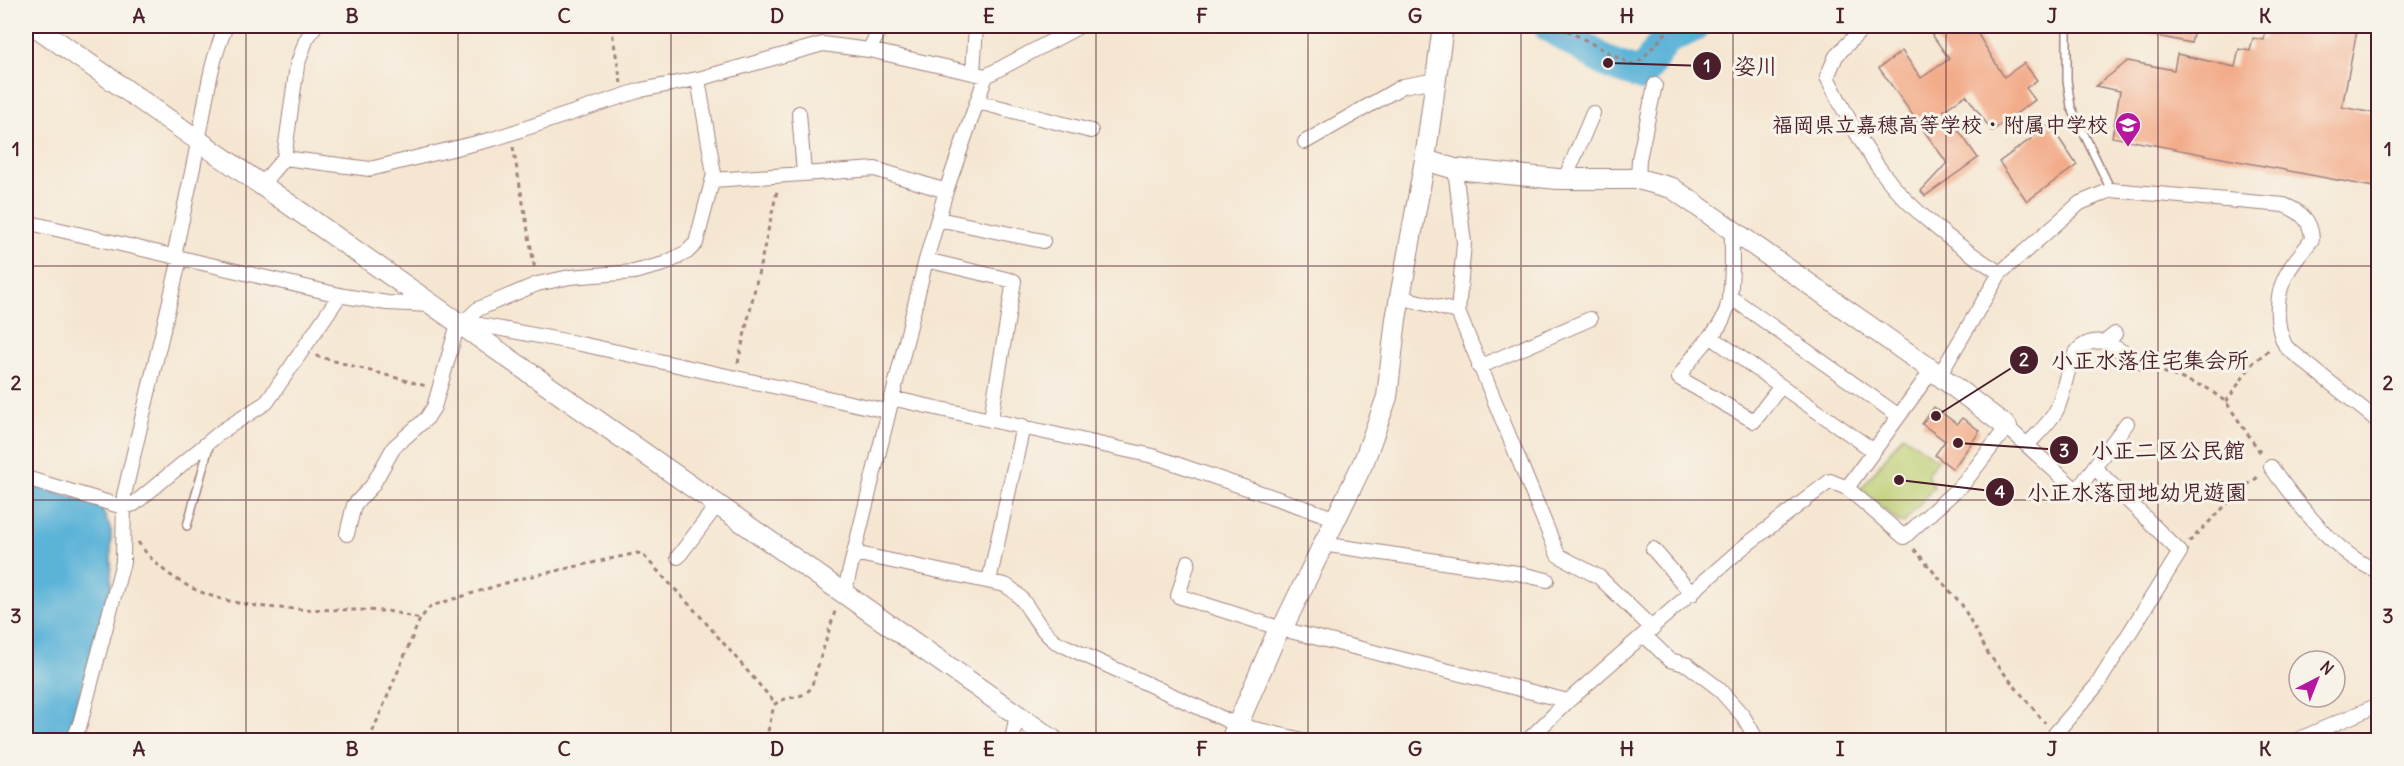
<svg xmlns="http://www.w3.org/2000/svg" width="2404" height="766" font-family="Delius,'Klee One',sans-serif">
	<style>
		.green { fill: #bccd70; stroke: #83764e; stroke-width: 1.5 }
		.water { fill: #5bb3d8; stroke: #526982; stroke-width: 1.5 }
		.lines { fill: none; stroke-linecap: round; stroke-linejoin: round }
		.river { stroke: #5bb3d8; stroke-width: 32 }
		.building { fill: #f3ac8a }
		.lane-casing { stroke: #a0827e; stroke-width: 10 }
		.street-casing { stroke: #a0827e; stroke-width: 16 }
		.secondary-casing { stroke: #a0827e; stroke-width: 22 }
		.path { stroke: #a0827e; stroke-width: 3; stroke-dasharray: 4.5 4.5; stroke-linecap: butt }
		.lane { stroke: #fff; stroke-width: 7 }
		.street { stroke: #fff; stroke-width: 14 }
		.secondary { stroke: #fff; stroke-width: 20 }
		.grid { fill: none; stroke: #4a1f2b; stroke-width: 1.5; stroke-opacity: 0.55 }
		.labels { text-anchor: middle; stroke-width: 6; stroke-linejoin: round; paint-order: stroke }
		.poi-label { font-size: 21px; font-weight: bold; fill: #4a1f2b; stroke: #f7f3e8; text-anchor: end }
		.leader { fill: none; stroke: #4a1f2b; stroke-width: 2 }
		.callout-dot { fill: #4a1f2b; stroke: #f7f3e8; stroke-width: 2 }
		.mark-label { font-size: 18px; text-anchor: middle; font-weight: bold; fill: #fff }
		.callout-label { font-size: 22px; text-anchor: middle; font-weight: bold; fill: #4a1f2b; stroke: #f7f3e8; stroke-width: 6; stroke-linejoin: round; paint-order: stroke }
		.neatline { fill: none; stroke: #4a1f2b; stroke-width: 2 }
		.grid-label { font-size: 20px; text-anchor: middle; font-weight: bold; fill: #4a1f2b }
	</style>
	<rect width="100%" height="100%" fill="#f7f3e8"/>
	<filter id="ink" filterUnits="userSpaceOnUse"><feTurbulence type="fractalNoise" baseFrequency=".0167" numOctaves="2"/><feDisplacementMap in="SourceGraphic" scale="12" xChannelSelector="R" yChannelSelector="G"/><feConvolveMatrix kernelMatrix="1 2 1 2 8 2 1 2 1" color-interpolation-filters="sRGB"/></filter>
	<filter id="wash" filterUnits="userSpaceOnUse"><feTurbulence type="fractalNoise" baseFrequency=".008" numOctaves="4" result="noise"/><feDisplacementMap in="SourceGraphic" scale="24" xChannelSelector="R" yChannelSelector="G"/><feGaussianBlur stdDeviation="1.35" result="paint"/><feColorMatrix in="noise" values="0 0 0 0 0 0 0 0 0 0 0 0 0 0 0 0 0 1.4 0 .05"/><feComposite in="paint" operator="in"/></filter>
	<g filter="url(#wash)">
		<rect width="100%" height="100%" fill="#f5e6d1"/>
		<path class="green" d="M1903 435 1938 460 1927 474 1934 487 1904 523H1900L1861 489Z"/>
		<path class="water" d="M26 484 100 505 111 530V586L69 731 61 740H26Z"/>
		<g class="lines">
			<path class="river" d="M1549 26 1608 63 1642 75 1665 40 1694 26"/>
		</g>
		<g id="blocks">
			<path class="building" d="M1942 26H1973L2004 77 2024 63 2037 80 2026 88 2035 100 1992 131 1966 95 1944 110 1978 158 1925 196 1921 191 1947 163 1879 68 1902 51 1921 78 1949 59 1931 33Z
				M2139 26H2195L2191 43 2138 32Z
				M2267 26 2286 29 2287 26H2358L2342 107 2379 114V188L2112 137 2120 91 2096 86 2128 61 2174 70 2177 54 2235 67 2239 49 2250 51 2253 38 2264 40Z
				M2050 125 2077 165 2027 201 1999 162Z
				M1934 407 1957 424 1962 418 1980 431 1953 469 1935 455 1945 441 1922 424Z"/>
		</g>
	</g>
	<g filter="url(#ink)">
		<use href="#blocks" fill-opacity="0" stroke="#a0827e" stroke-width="1.5"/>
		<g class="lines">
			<g class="lane-casing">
				<path id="lane" d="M2067 26V80L2071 107 2111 190
					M2376 52H2378
					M187 526 210 443"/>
			</g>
			<g class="street-casing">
				<path id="street" d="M1865 26 1836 56 1827 77C1844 110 1860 143 1882 172 1912 213 1958 246 2000 273
					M869 50 882 26
					M973 73 976 26
					M978 102 1091 131
					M799 113 804 173
					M1305 142 1403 86 1436 80
					M284 158 370 169 493 139 641 90 702 78 823 44 869 50 986 76 1080 26
					M1455 169 1464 243 1458 312 1558 555 1599 577 1653 629
					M1565 179 1593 113
					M1638 179 1639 159 1655 85
					M713 180 875 169 946 191
					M262 184 284 158 297 66 306 40 315 26
					M938 219 1043 241
					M26 222 344 296 387 303 431 305
					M1732 230C1731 260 1736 300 1719 326 1706 344 1689 358 1679 378L1754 421 1781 386 1874 451
					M174 256C182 218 191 180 198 142 207 98 208 69 226 26
					M926 260 1014 281 991 418
					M1729 296 1899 416
					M1400 297 1458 312
					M464 322 478 309 537 284 570 277 634 272 664 264 687 252 696 243 714 174 698 79
					M1710 336 1781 386
					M2105 342 2143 363
					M1479 367 1590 319
					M1939 376 2000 273 2080 203 2111 190 2284 205C2301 212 2311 220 2312 239 2305 250 2295 259 2289 270 2275 292 2274 324 2286 347L2378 421
					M891 398 1153 456 1334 518
					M2027 445C2036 435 2051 422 2057 409 2069 385 2064 336 2105 342L2115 334
					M2094 467 2127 423
					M2271 467C2295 501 2338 557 2378 571
					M26 478 123 507 134 504 222 431 267 402 340 295
					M1847 488 1932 370
					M347 534 354 505 372 486 394 447 427 418 434 407 458 324 464 322 581 344 887 411
					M1322 544 1517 573 1547 580
					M1653 549 1692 594
					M854 553 1005 585C1029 598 1031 623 1056 642L1237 725 1303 740
					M678 557 717 505
					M1188 562 1178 596 1282 629 1568 701
					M989 581 1023 426
					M844 594 926 260 946 191 986 76
					M1645 636 1670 660 1688 665 1718 688 1743 716 1757 740
					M73 740 80 724 123 562 124 495 180 258
					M1012 740 1017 714
					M1528 740 1568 701 1741 549 1830 481 1847 488 1904 537 1964 483 2007 427 2077 491 2094 467 2180 552 2097 685 2054 735
					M2297 740 2378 705"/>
			</g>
			<g class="secondary-casing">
				<path id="secondary" d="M35 26 1053 740
					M1425 160 1455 169 1558 179H1638L1672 188 1932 370 2007 427
					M1231 740 1277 633 1282 629 1364 461 1387 397 1396 319 1425 160 1443 26"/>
			</g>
			<path class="path" d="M611 26 621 83
				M1559 26 1632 65 1640 61 1665 34 1684 26
				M795 36 796 26
				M513 147 535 270
				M316 356 426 386
				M738 363 777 191
				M2155 369 2207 388 2226 402 2262 455
				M2226 402 2253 363 2271 348
				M138 542C195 623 298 606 384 611 396 612 408 616 420 619
				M2189 542 2242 489 2258 477
				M1914 549 1962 605 1989 655 2045 723
				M369 740 420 619 431 606 519 579 637 553 642 554 700 616 775 703
				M766 740 774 705C786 694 801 701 811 688L836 608"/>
			<use href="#lane" class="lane"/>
			<use href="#street" class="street"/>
			<use href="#secondary" class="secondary"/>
		</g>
	</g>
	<path class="grid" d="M246 26V740M458 26V740M671 26V740M883 26V740M1096 26V740M1308 26V740M1521 26V740M1733 26V740M1946 26V740M2158 26V740M26 266H2378M26 500H2378"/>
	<defs>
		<g id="school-pin" transform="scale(1.35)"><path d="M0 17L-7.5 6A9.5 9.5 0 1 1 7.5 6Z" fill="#b5179e" stroke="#f7f3e8"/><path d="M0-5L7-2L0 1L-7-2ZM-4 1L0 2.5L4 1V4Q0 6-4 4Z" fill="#fff"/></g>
	</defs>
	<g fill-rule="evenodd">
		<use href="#school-pin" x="2128" y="125"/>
	</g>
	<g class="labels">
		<g class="poi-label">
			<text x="2108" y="132">福岡県立嘉穂高等学校・附属中学校</text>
		</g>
	</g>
	<path class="leader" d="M1608 63L1707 66M1936 416L2024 360M1958 443L2064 450M1899 480L2000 492"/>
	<g class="callout-dot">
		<circle cx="1608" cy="63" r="6"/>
		<circle cx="1936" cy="416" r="6"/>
		<circle cx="1958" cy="443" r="6"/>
		<circle cx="1899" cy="480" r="6"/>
		<circle cx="1707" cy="66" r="15"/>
		<circle cx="2024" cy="360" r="15"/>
		<circle cx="2064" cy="450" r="15"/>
		<circle cx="2000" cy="492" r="15"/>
	</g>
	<g class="mark-label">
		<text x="1707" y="72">1</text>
		<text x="2024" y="366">2</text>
		<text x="2064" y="457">3</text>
		<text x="2000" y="498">4</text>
	</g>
	<g class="callout-label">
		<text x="1756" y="74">姿川</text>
		<text x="2150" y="368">小正水落住宅集会所</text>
		<text x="2168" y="458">小正二区公民館</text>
		<text x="2137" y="500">小正水落団地幼児遊園</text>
	</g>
	<rect width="2404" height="766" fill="none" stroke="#f7f3e8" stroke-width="66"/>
	<g transform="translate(2317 679) rotate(42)"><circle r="28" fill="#f7f3e8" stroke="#b29e9c" stroke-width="1.5"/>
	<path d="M0-4.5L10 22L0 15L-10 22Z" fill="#b5179e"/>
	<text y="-9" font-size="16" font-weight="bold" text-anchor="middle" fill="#4a1f2b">N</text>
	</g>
	<rect x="33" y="33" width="2338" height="700" class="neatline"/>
	<g class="grid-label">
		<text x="139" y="23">A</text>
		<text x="352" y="23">B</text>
		<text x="564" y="23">C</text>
		<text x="777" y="23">D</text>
		<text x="989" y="23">E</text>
		<text x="1202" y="23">F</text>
		<text x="1415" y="23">G</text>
		<text x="1627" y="23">H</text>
		<text x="1840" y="23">I</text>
		<text x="2052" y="23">J</text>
		<text x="2265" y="23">K</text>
		<text x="16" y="156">1</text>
		<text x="2388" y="156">1</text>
		<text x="16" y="390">2</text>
		<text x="2388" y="390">2</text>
		<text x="16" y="623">3</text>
		<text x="2388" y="623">3</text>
		<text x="139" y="756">A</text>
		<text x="352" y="756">B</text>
		<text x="564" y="756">C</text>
		<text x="777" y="756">D</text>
		<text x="989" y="756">E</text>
		<text x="1202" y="756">F</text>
		<text x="1415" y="756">G</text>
		<text x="1627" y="756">H</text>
		<text x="1840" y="756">I</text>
		<text x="2052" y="756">J</text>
		<text x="2265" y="756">K</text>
	</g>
</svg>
